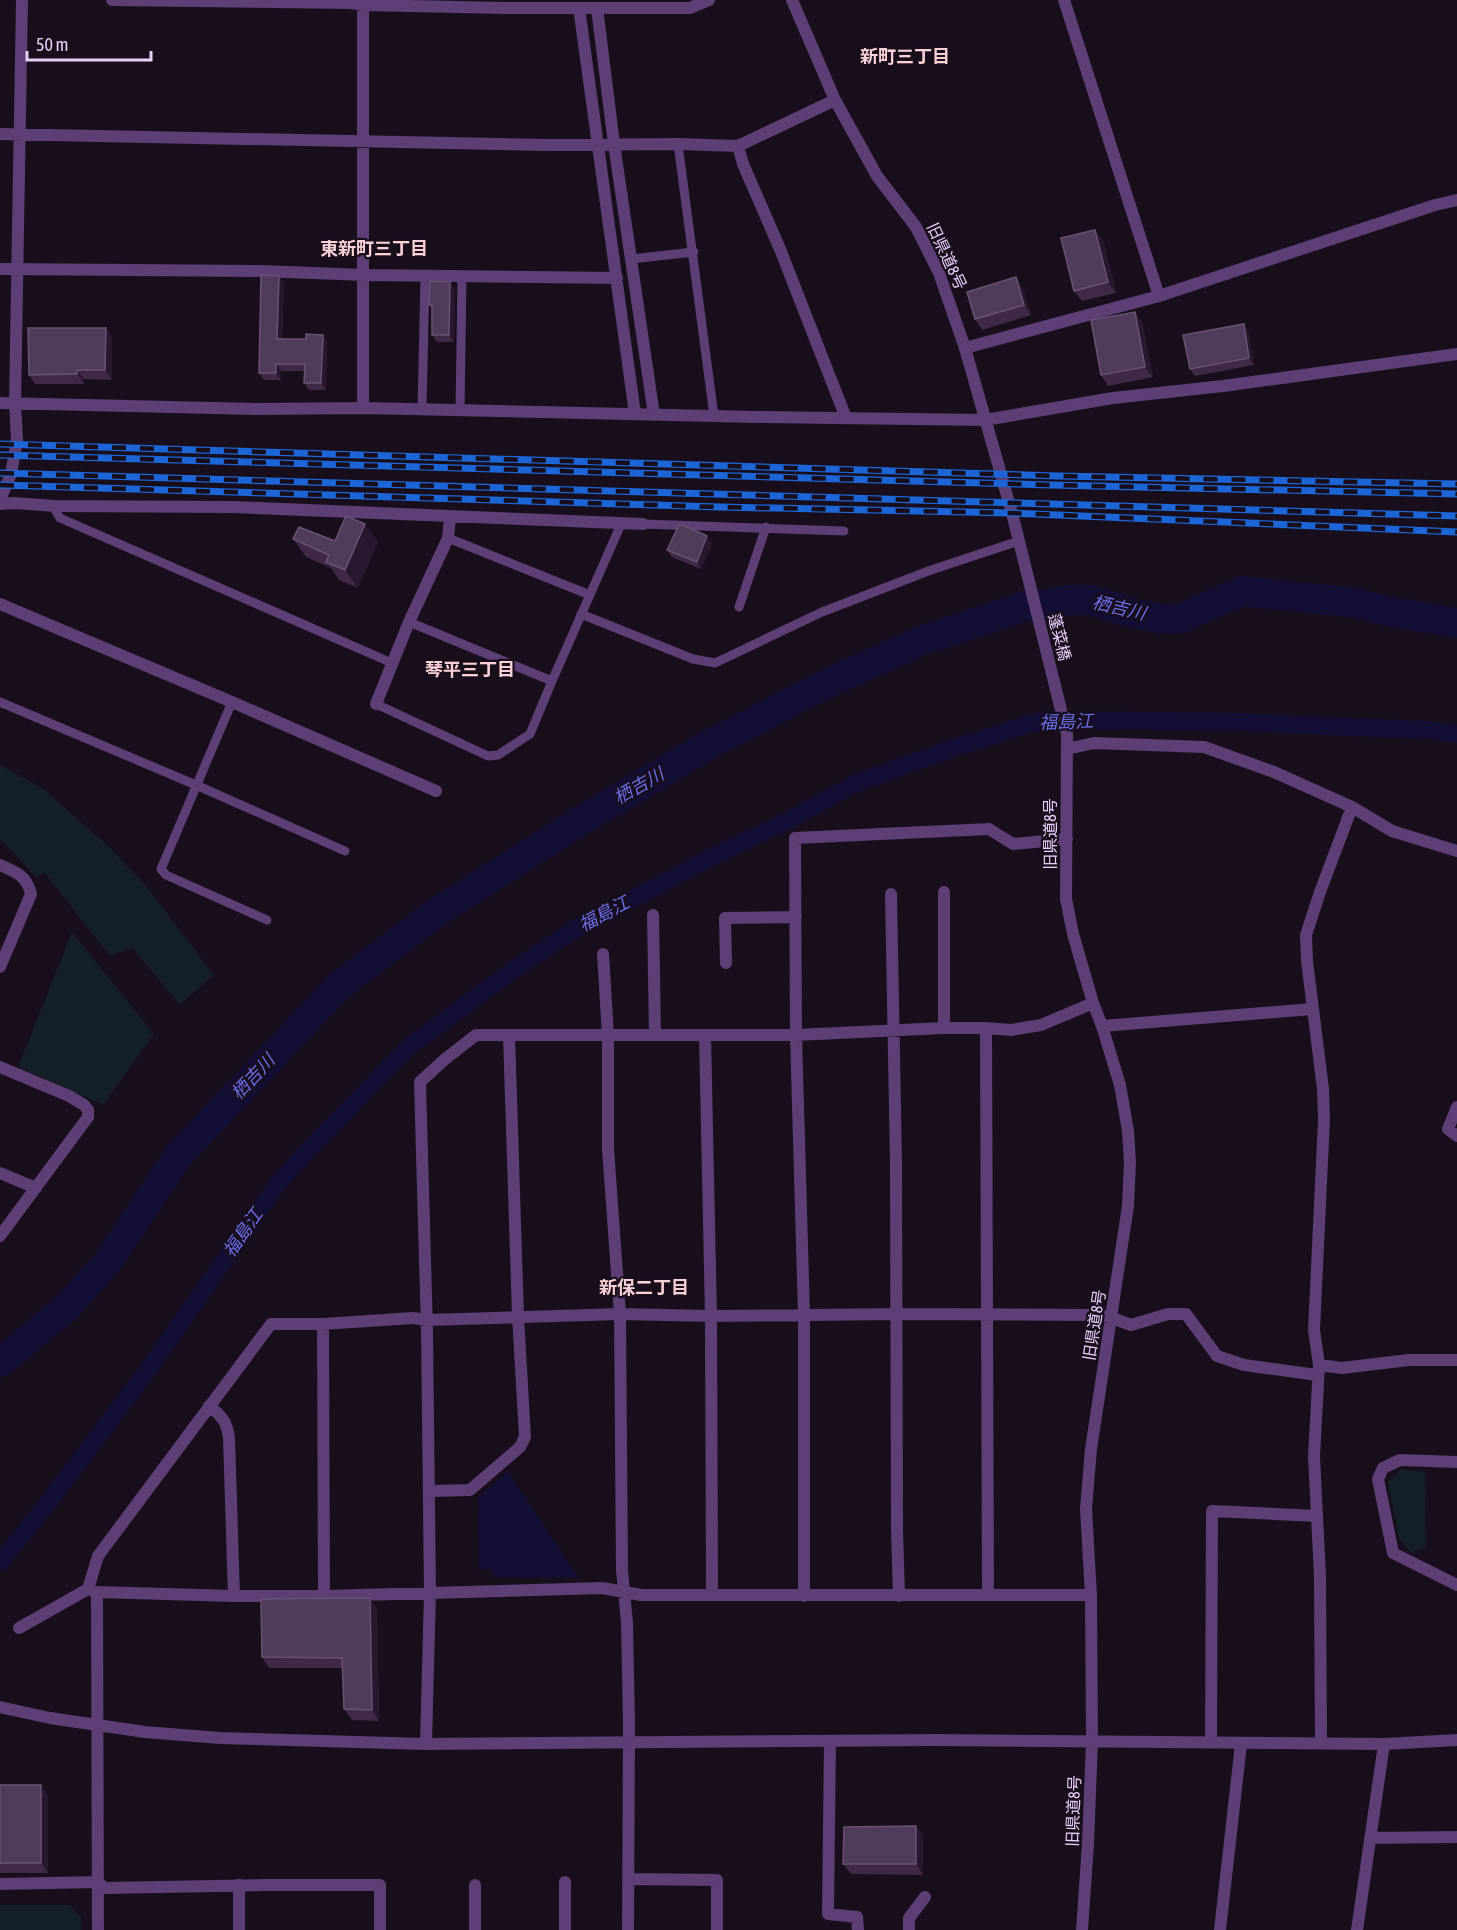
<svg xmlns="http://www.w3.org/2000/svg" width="1457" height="1930" font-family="'Asap Condensed','Noto Sans JP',sans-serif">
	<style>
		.green { fill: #141f28 }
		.water { fill: #140e35 }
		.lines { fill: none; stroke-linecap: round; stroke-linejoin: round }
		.canal { stroke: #140e35; stroke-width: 18 }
		.river { stroke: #140e35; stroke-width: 30 }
		.service { stroke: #5d3f75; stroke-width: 9 }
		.minor { stroke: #5d3f75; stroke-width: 12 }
		.tertiary { stroke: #5d3f75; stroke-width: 12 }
		.rail-casing { stroke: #1c66d8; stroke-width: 7 }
		.rail { stroke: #180e1c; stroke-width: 4.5; stroke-dasharray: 14; stroke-linecap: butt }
		.wall { fill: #3f2947 }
		.shaded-wall { fill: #28172e }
		.building { fill: #513b5a; stroke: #695273; stroke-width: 1.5 }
		.labels { text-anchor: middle; stroke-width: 4.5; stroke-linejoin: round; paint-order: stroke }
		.street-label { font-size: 16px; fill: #e9cff9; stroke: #180e1c }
		.neighbourhood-label { font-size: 18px; font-weight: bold; fill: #f9d1d6; stroke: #180e1c }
		.water-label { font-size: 18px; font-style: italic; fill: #6b6eeb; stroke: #180e1c }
	</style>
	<rect width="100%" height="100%" fill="#180e1c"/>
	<path class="green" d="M0 765 41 787 105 843 143 882 214 975 180 1005 132 948 110 956 44 872 37 878 0 839Z
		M72 932 154 1034 103 1105 18 1067Z
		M1401 1469 1425 1472 1426 1547 1411 1553 1399 1539 1388 1482Z
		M0 1905H69L81 1917V1930H0Z"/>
	<path class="water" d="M508 1471 579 1578 493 1577V1569H479L478 1498Z"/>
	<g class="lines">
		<path class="canal" d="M0 1562 47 1504 145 1374 279 1182 312 1146 410 1046 509 973 577 928 714 856 789 820 854 784 953 748 1029 724 1048 720 1234 722 1426 730 1457 734"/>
		<path class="river" d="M0 1362 65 1309 107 1263 178 1156 339 986 437 912 582 820 710 744 830 682 923 640 1022 607 1068 600H1091L1136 614 1163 619 1181 618 1242 591 1356 603 1387 611 1457 623"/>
		<path class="service" d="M678 144 714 416
			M631 259 694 252
			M422 409 425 276
			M460 411 462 277
			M52 505 60 518 392 663
			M643 524 844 531
			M448 538 590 595
			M739 607 766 527
			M581 614 693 659 715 663 822 612 931 570 1019 541
			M409 622 552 681 622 522
			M0 702 196 785 345 851
			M232 702 161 869 166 875 267 920
			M376 704 488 756 498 755 530 734 552 681"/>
		<path class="minor" d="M112 0 351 3 363 5 504 8H690L709 0
			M363 0V408
			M792 0 835 100 877 176 916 227 939 273 965 348 1012 513 1067 734 1066 899 1073 934 1093 1003 1102 1026 1120 1085 1128 1131 1130 1162 1128 1206 1091 1449 1086 1509 1091 1595 1092 1741
			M1064 0 1159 296
			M579 8 635 414
			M597 8 614 144 654 415
			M0 134 548 145 678 144 738 146 835 100
			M738 146 743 164 780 249 846 418
			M0 269 261 271 365 275 617 278
			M0 403 258 409 363 408 756 417 985 420 1113 398 1223 386 1457 354
			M0 500 11 474 17 440 15 403 22 0
			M0 504 14 503 55 506 233 507 643 524
			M0 604 232 702 436 791
			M376 704 409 622 448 538 450 517
			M1067 749 1094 743 1204 747 1274 772 1352 807 1392 831 1457 851
			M0 865C16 872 27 876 31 894L0 967
			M944 892V1028
			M891 894 896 1163 897 1530 899 1596
			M653 915 655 1035
			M603 954 608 1035V1149L620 1314 622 1570 627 1623 629 1723 628 1930
			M726 963 725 918 796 917
			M1102 1026 1312 1009
			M986 1028 988 1594
			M705 1035 711 1316 712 1595
			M0 1067 69 1096 84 1105 88 1110V1117L0 1236
			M1457 1107 1448 1129 1457 1136
			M0 1173 36 1188
			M323 1324 324 1596
			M1319 1365 1342 1368 1409 1360H1457
			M209 1406C222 1416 227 1422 229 1438L234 1596
			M1457 1462 1400 1460 1383 1468 1378 1479 1393 1553 1457 1585
			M429 1491 470 1490 520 1447 525 1437 518 1316 509 1035
			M97 1592 98 1930
			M1091 1595H641L602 1588 324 1596H234L97 1592 88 1589 98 1556 271 1324H323L413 1318 426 1320 620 1314 711 1316 897 1314 1099 1315 1112 1318 1131 1325 1168 1314H1186L1217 1356 1244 1365 1317 1375
			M804 1596V1315L796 1035 795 838 989 829 1013 844 1067 839
			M19 1628 88 1589
			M830 1741 828 1914 857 1917 858 1930
			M1211 1742 1212 1511 1317 1516
			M1321 1743 1320 1576 1314 1456 1319 1365 1314 1330 1324 1120 1323 1089 1307 961 1306 935 1320 892 1352 807
			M426 1744 430 1592 427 1331 420 1082 444 1060 476 1035H796L944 1028H986L1011 1030 1041 1025 1093 1003
			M1370 1838 1457 1837
			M628 1879 717 1880V1930
			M565 1882V1930
			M0 1884 97 1882 105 1888 265 1885H380V1930
			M239 1885V1930
			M475 1930V1885
			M909 1930V1918L925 1897
			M1220 1930 1241 1744
			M1357 1930 1384 1744"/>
		<path class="tertiary" d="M965 348 1159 296 1435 205 1457 200
			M0 1707 50 1718 145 1732 220 1738 426 1744 935 1740 1384 1744 1457 1740
			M1082 1930 1088 1844 1092 1741"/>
		<g class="rail-casing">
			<path id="rail" d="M0 444 1058 476 1457 484
				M0 455 1051 485 1457 494
				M0 473 1457 516
				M0 485 720 507 1012 513 1457 532"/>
		</g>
		<use href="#rail" class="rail"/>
	</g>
	<path class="wall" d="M1103 240 1116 293 1082 301 1074 291Z
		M279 276 284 283 282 339H306L323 335 327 342 326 390H309L304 383 305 371H281V380H264L259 373Z
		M450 282 455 289 454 342H437L432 335V309L429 305Z
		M1023 288 1031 315 982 330 975 319Z
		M1135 312 1142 322 1153 377 1108 386 1101 375Z
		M1244 324 1248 331 1254 365 1195 376 1190 369Z
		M106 328 112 337V380L84 379V384H35L29 375Z
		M293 539 335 541 378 542 358 588 339 580 331 568 306 557Z
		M712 543 701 569 672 557 667 550Z
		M370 1598 377 1609 379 1721 352 1720 344 1709 342 1668H269L262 1657Z
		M0 1785H41L48 1796V1873H0Z
		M916 1826 923 1836V1875L851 1874 843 1864Z"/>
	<path class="shaded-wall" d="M1095 230 1103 240 1116 293 1108 282Z
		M279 276 284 283 282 346 277 339Z
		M1016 277 1023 288 1031 315 1024 305Z
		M450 282 455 289 454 342 449 335Z
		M1135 312 1142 322 1153 377 1145 367Z
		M1244 324 1248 331 1254 365 1249 358Z
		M106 328 112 337V380L105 370Z
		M323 335 327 342 326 390 321 383Z
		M276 364 281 371V380L276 373Z
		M77 370 84 379V384L77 374Z
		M365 524 378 542 358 588 345 570Z
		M707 536 712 543 701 569 697 562Z
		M370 1598 377 1609 379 1721 372 1710Z
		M41 1785 48 1796V1873L41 1863Z
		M916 1826 923 1836V1875L916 1864Z"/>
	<path class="building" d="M1095 230 1108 282 1074 291 1061 238Z
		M261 275 279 276 277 339H306V334L323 335 321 383H304L305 364H276V373H259Z
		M1016 277 1024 305 975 319 967 292Z
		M430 281 450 282 449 335H432V305H429Z
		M1135 312 1145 367 1101 375 1091 320Z
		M1244 324 1249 358 1190 369 1183 335Z
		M28 328H106L105 370H77V374L29 375Z
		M346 516 365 524 345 570 326 562 329 555 293 539 299 527 335 541Z
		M679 525H683L707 536 697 562 667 550Z
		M370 1598 372 1710 344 1709 342 1658 262 1657 261 1599Z
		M0 1785H41V1863H0Z
		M916 1826V1864H843L844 1827Z"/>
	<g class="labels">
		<g class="street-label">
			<text transform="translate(947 256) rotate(65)" y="6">旧県道8号</text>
			<text transform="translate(1060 637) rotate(76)" y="6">蓬菜橋</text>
			<text transform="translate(1050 834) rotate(-90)" y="6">旧県道8号</text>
			<text transform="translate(1094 1325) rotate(-81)" y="6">旧県道8号</text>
			<text transform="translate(1073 1811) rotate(-88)" y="6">旧県道8号</text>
		</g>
		<g class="neighbourhood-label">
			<text x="905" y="63">新町三丁目</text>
			<text x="374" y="255">東新町三丁目</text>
			<text x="470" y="676">琴平三丁目</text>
			<text x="644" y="1294">新保二丁目</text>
		</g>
		<g class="water-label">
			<text transform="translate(1119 608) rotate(13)" y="6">栖吉川</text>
			<text transform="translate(1066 722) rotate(-2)" y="6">福島江</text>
			<text transform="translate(639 786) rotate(-30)" y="6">栖吉川</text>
			<text transform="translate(604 914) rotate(-28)" y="6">福島江</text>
			<text transform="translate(253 1077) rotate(-47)" y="6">栖吉川</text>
			<text transform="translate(243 1233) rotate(-55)" y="6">福島江</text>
		</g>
	</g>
	<path d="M27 51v9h124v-9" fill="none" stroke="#e9cff9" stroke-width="3"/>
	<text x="36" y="51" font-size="18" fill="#e9cff9" stroke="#180e1c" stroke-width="4.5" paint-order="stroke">50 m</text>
</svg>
